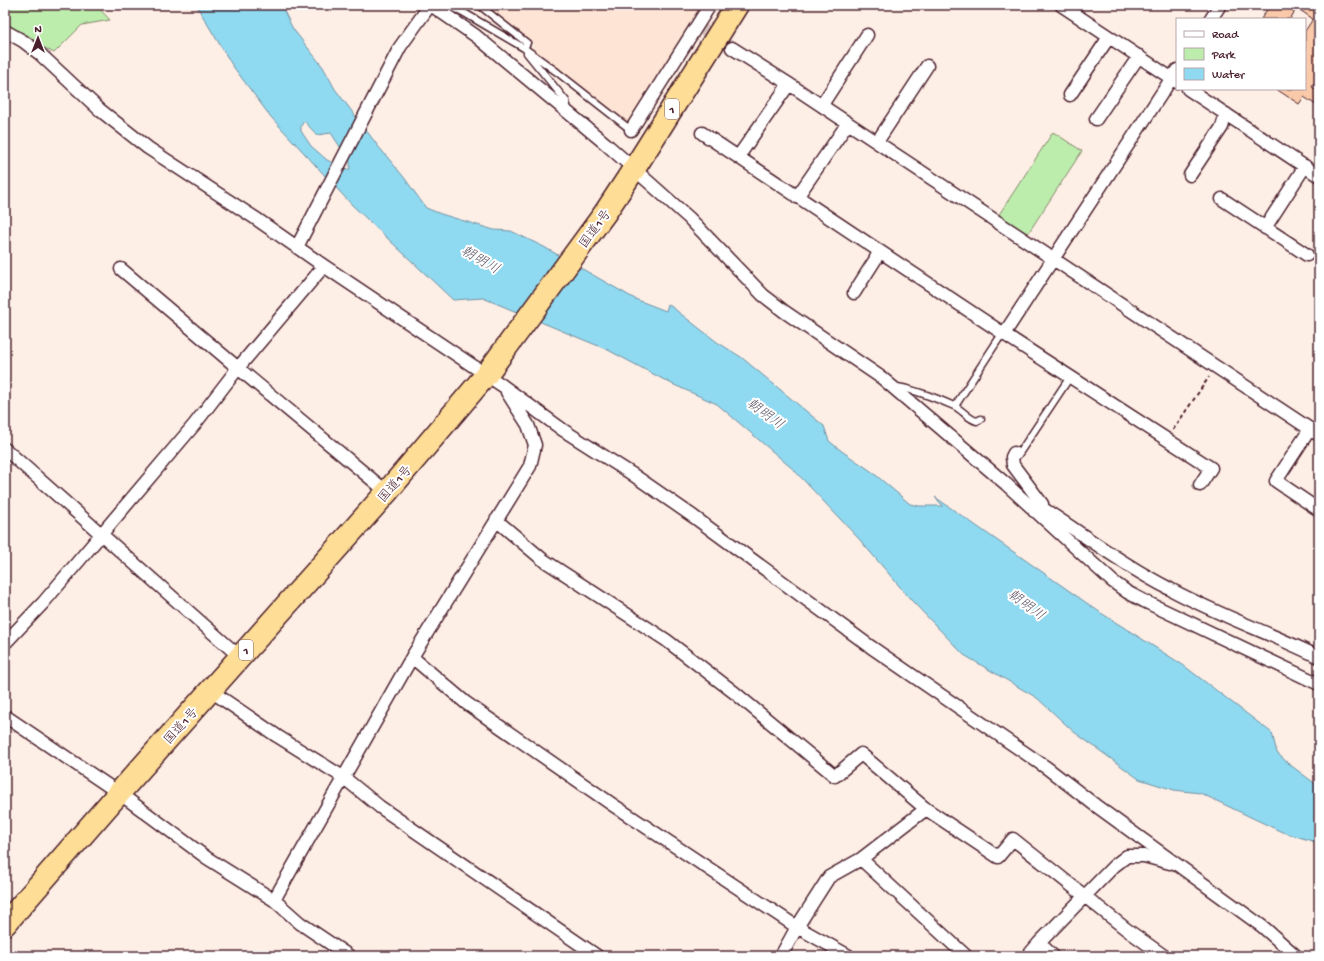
<svg xmlns="http://www.w3.org/2000/svg" width="1324" height="961" font-family="'Gochi Hand','Klee One',sans-serif">
	<style>
		.built { fill: #fde4d4 }
		.green { fill: #bdedac; stroke: #84866c }
		.water { fill: #8fdaf0; stroke: #738fa1; fill-rule: evenodd }
		.building { fill: #fac9aa; stroke: #4a1f2b }
		.lines { fill: none; stroke-linecap: round; stroke-linejoin: round }
		.street-tunnel { stroke: #dac5c1; stroke-width: 12; stroke-dasharray: 12 6; stroke-linecap: butt }
		.lane-casing { stroke: #4a1f2b; stroke-width: 9 }
		.street-casing { stroke: #4a1f2b; stroke-width: 15 }
		.highway-casing { stroke: #4a1f2b; stroke-width: 25 }
		.path { stroke: #4a1f2b; stroke-width: 2; stroke-dasharray: 4 3; stroke-linecap: butt }
		.lane { stroke: #fff; stroke-width: 6 }
		.street { stroke: #fff; stroke-width: 12 }
		.highway { stroke: #fedd96; stroke-width: 22 }
		.labels { text-anchor: middle; stroke-width: 4; stroke-linejoin: round; paint-order: stroke }
		.shield { fill: #fff; stroke: #80626b; stroke-width: 1 }
		.shield-label { font-size: 12px; font-weight: bold; fill: #4a1f2b }
		.street-label { font-size: 13px; fill: #4a1f2b; stroke: #fff }
		.water-label { font-size: 14px; font-style: italic; fill: #5f5766; stroke: #fff }
	</style>
	<rect width="100%" height="100%" fill="#feefe6"/>
	<filter id="ink" filterUnits="userSpaceOnUse"><feTurbulence type="fractalNoise" baseFrequency=".025" numOctaves="2"/><feDisplacementMap in="SourceGraphic" scale="8" xChannelSelector="R" yChannelSelector="G"/><feConvolveMatrix kernelMatrix="1 2 1 2 8 2 1 2 1" color-interpolation-filters="sRGB"/></filter>
	<g filter="url(#ink)">
		<path class="built" d="M482 5H705L629 126 531 49 534 45Z"/>
		<path class="green" d="M5 5H96L110 20 82 25 54 53 5 27Z
			M1053 132 1082 151 1027 235 998 216Z"/>
		<path class="water" d="M196 5H281L293 29 323 67 335 89 378 146 403 176 426 208 441 214 494 230 511 231 544 247 635 299 666 311 668 304 717 342 741 357 824 426 829 441 843 452 871 471 910 504 919 506H943L935 497 1101 613 1183 665 1272 733 1277 753 1289 764 1317 785 1319 787V843L1282 832 1200 793 1174 790 1139 779 1074 732 1037 698 964 655 912 601 859 539 794 470 717 404 672 384 608 350 483 298 453 300 352 205 270 116 232 65ZM304 121 317 135 331 133 350 162V169H345L327 160 311 146 301 131V126Z"/>
		<path class="building" d="M1270 5H1311L1319 10V76L1312 87 1319 92V107L1304 97 1299 104 1276 89H1305V31L1313 19 1297 8 1290 19H1261Z"/>
		<g class="lines">
			<path class="street-tunnel" d="M701 28 732 48"/>
			<g class="lane-casing">
				<path id="lane" d="M446 5 461 11 524 48 527 43 479 5
					M524 48 557 72 631 130
					M527 53 566 101 568 110
					M897 387C916 390 936 398 954 406 963 410 968 419 977 421L981 419
					M955 406 1000 337 1004 334
					M1018 455 1070 377"/>
			</g>
			<g class="street-casing">
				<path id="street" d="M431 5 476 36 606 144 689 218 763 295 785 312 882 378 1006 484 1112 581 1127 592 1144 601 1319 684
					M1061 5 1177 82
					M1211 19 1220 5
					M5 31 23 41 40 54 100 110 148 148 255 218 324 266 503 386 563 430 632 474 694 517 871 647 1047 768 1095 805 1263 927 1296 956
					M732 48 789 84 1319 435
					M1188 89 1319 176
					M1070 95 1109 37
					M822 106 825 100 867 35
					M1096 119 1139 56
					M631 130 710 5
					M702 133 1004 334 1211 468 1200 485
					M877 142 927 66
					M738 157 789 84
					M1190 175 1222 127 1226 114
					M797 197 848 123
					M1222 199 1307 255
					M1265 228 1305 166
					M297 247 400 47 430 5
					M121 269 238 368 387 492
					M854 293 875 260 879 251
					M1004 334 1177 70
					M1310 429 1276 481 1319 510
					M5 449 240 657
					M1014 453 1012 457 1013 465 1042 504V508
					M1034 511 1042 508C1084 535 1125 566 1170 589 1218 615 1270 633 1319 657
					M496 520 542 559 666 640 735 693 835 776 861 754 926 809 998 857 1013 839 1126 929 1164 956
					M5 643 43 603 194 425 238 368 324 266
					M412 657 466 703 613 805 797 927 849 956
					M211 691 277 736 343 777 380 807 597 956
					M5 716 119 793 207 858 274 900 300 923 349 956
					M861 859 966 956
					M274 900 412 657 530 466 535 445 528 425 507 392
					M1039 943 1114 866 1127 856H1144L1170 863
					M781 956 797 927 829 877 861 859 926 809
					M1028 956 1039 943 1053 956"/>
			</g>
			<g class="highway-casing">
				<path id="highway" d="M5 924 119 793 387 492 486 375 605 213 634 169 737 5"/>
			</g>
			<path class="path" d="M1173 430 1209 377"/>
			<use href="#lane" class="lane"/>
			<use href="#street" class="street"/>
			<use href="#highway" class="highway"/>
		</g>
	</g>
	<g class="labels">
		<g class="shield">
			<rect x="665" y="99" width="14" height="20" rx="3"/>
			<rect x="239" y="640" width="14" height="20" rx="3"/>
		</g>
		<g class="shield-label">
			<text x="672" y="113">1</text>
			<text x="246" y="654">1</text>
		</g>
		<g class="street-label">
			<text transform="translate(594 228) rotate(-54)" y="5">国道1号</text>
			<text transform="translate(394 483) rotate(-49)" y="5">国道1号</text>
			<text transform="translate(180 725) rotate(-48)" y="5">国道1号</text>
		</g>
		<g class="water-label">
			<text transform="translate(481 259) rotate(30)" y="5">朝明川</text>
			<text transform="translate(766 413) rotate(36)" y="5">朝明川</text>
			<text transform="translate(1027 604) rotate(36)" y="5">朝明川</text>
		</g>
	</g>
	<rect width="1324" height="961" fill="none" stroke="#fff" stroke-width="20"/>
	<rect x="10" y="10" width="1304" height="941" fill="none" stroke="#4a1f2b" stroke-width="1.5" filter="url(#ink)"/>
	<rect x="1176" y="18" width="130" height="72" fill="#ffffff" stroke="#b7a5aa"/>
	<rect x="1184" y="31" width="20" height="6" fill="#ffffff" stroke="#b7a5aa"/>
	<text x="1212" y="38" font-size="12" fill="#4a1f2b">Road</text>
	<rect x="1184" y="48" width="20" height="12" fill="#bdedac" stroke="#b7a5aa"/>
	<text x="1212" y="58" font-size="12" fill="#4a1f2b">Park</text>
	<rect x="1184" y="68" width="20" height="12" fill="#8fdaf0" stroke="#b7a5aa"/>
	<text x="1212" y="78" font-size="12" fill="#4a1f2b">Water</text>
	<g transform="translate(38 38)" stroke="#ffffff" stroke-width="3" paint-order="stroke">
	<path d="M0-3L7 15L0 10L-7 15Z" fill="#4a1f2b"/>
	<text y="-6" font-size="11" font-weight="bold" text-anchor="middle" fill="#4a1f2b">N</text>
	</g>
</svg>
